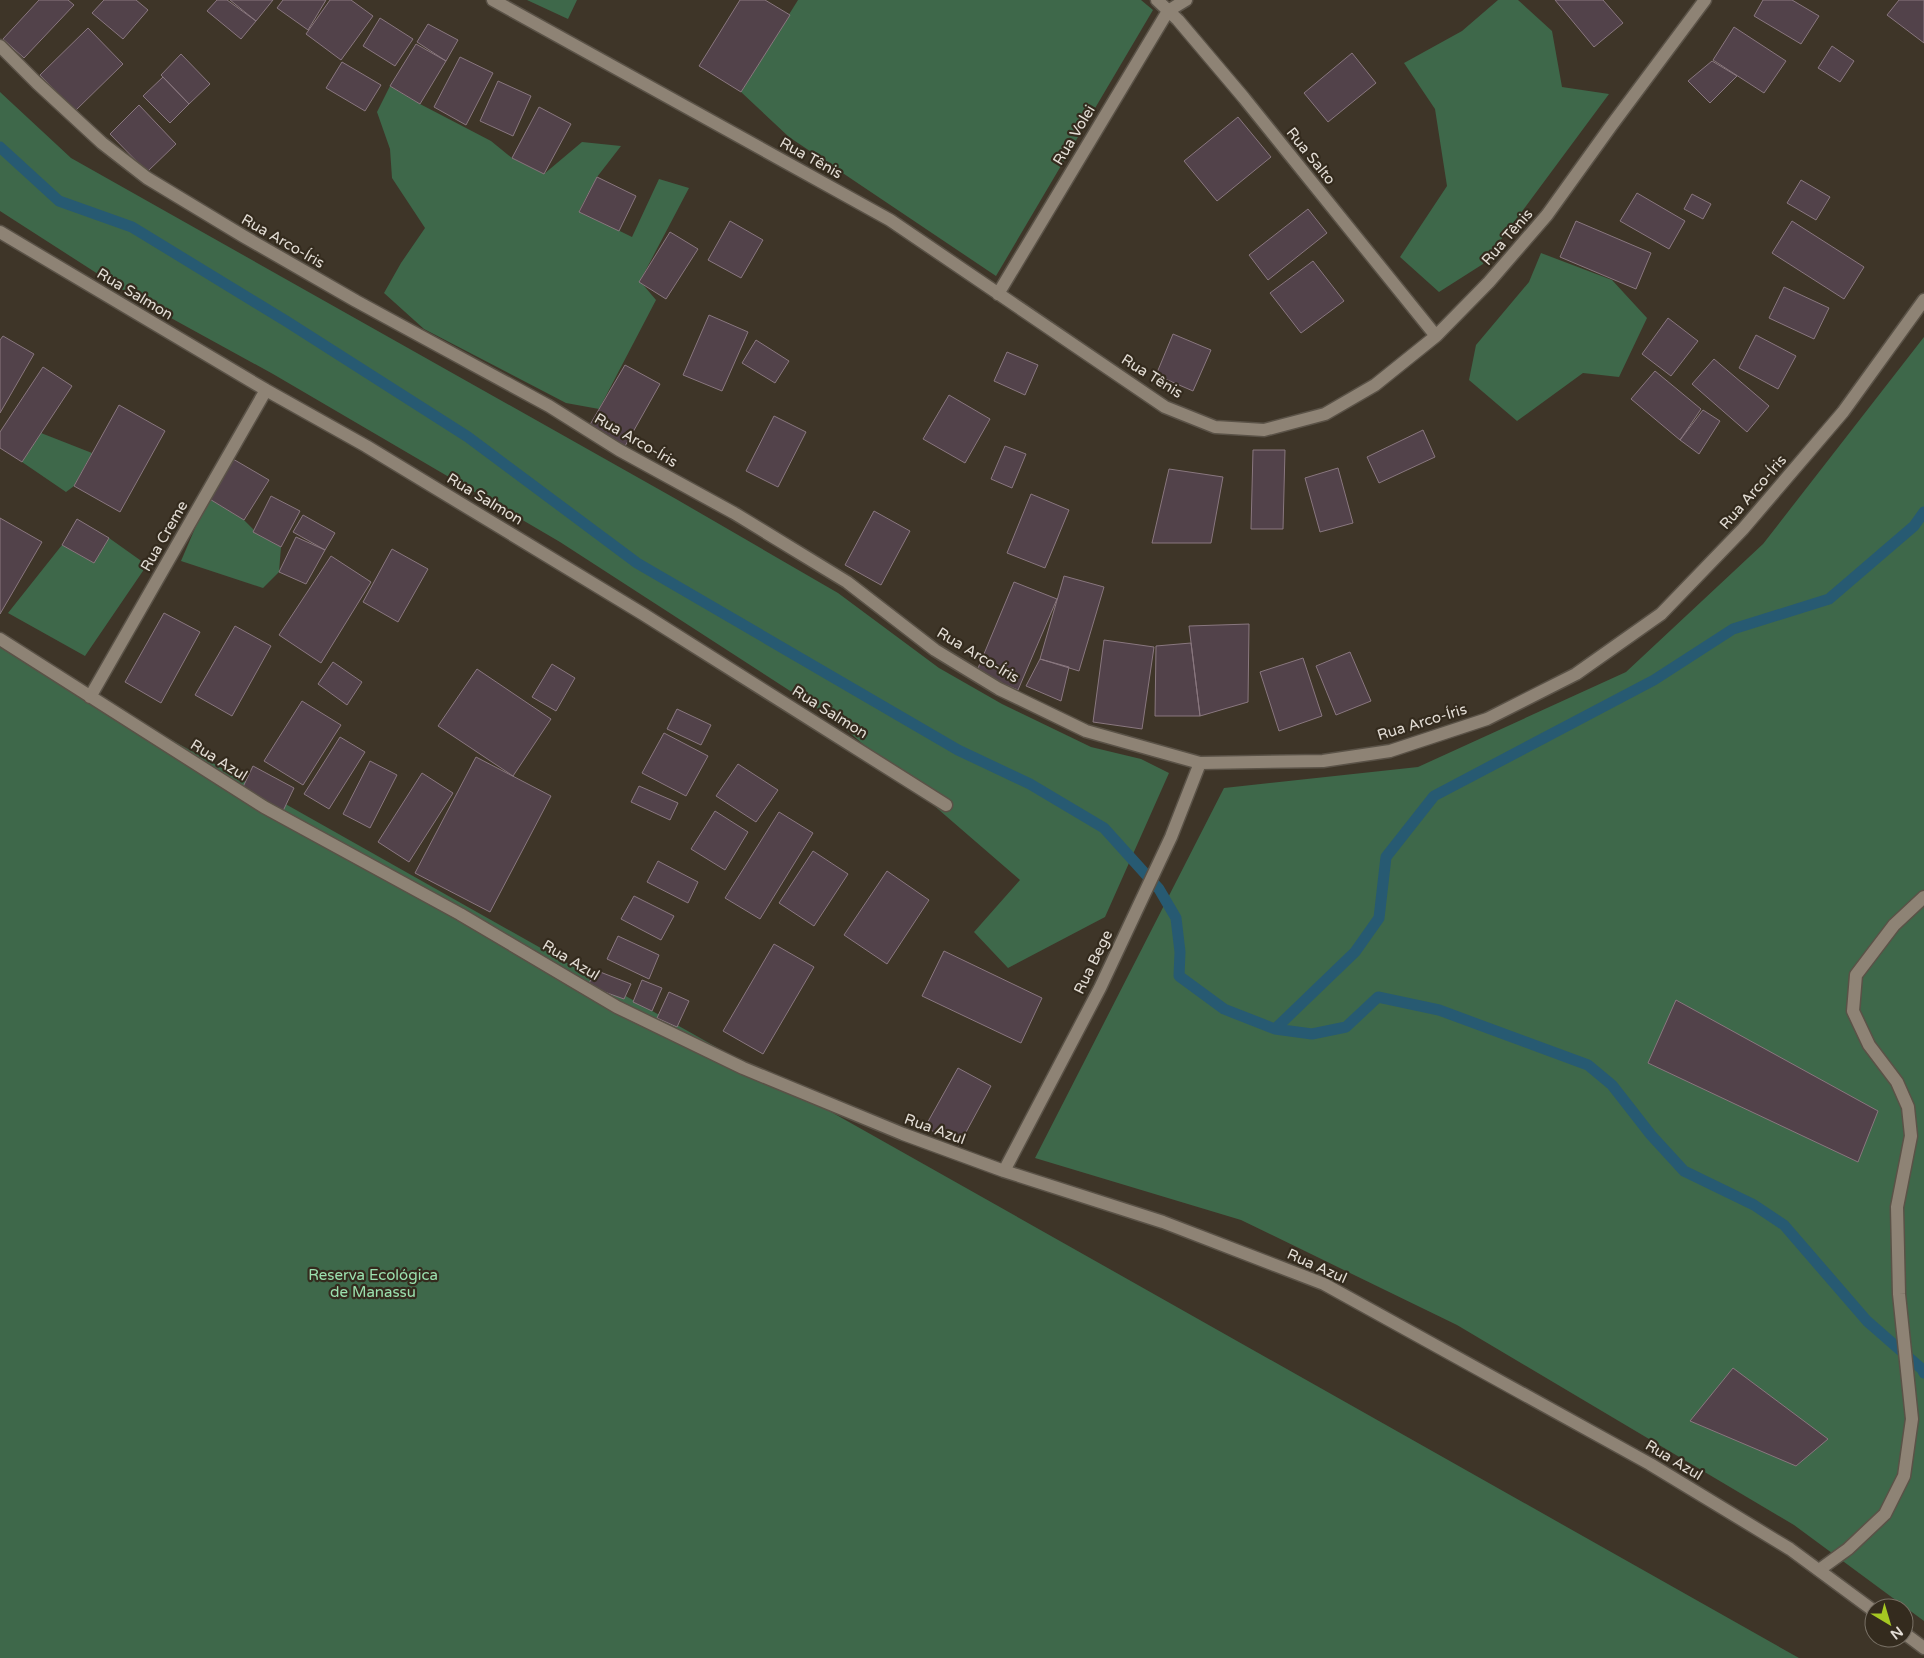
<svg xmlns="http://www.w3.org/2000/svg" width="1924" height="1658" font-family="'Varela Round',sans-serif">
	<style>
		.green { fill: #3e684a }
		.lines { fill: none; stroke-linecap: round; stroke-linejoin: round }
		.stream { stroke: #275a72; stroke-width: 11 }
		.building { fill: #52424a; stroke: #89777f }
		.service-casing { stroke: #5a5247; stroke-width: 15 }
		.minor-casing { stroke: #5a5247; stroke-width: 15 }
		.service { stroke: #8e8375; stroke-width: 12 }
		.minor { stroke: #8e8375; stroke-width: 12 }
		.labels { text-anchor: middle; stroke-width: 4.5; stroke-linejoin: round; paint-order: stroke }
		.street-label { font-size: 15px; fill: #e3ddd5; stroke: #342b1e }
		.park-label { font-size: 15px; fill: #9be0ae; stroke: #342b1e }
	</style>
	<rect width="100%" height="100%" fill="#3e3528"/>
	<path class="green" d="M527 0H577L568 19Z
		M798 0H1141L1153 10 996 276 789 137 741 92Z
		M1498 0H1518L1552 31 1562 87 1609 94 1483 264 1439 292 1400 257 1447 186 1435 109 1404 63 1462 31Z
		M390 86 420 104 491 141 512 158 544 174 582 142 621 146 597 177 579 211 632 237 659 179 689 188 640 281 656 300 599 409 566 403 424 329 384 293 401 263 425 228 392 178 390 149 377 112Z
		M0 92 71 158 676 499 838 593 939 668 1002 704 1091 747 1141 759 1169 773 1105 917 1008 968 974 932 1020 880 835 720 560 542 273 374 140 301 0 211Z
		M1541 253 1612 280 1647 318 1619 377 1583 373 1517 421 1469 380 1476 345 1529 282Z
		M1924 337V1621L1794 1525 1457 1325 1241 1220 1035 1158 1224 788 1418 767 1626 672 1763 544Z
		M41 433 92 453 74 486 66 492 22 462Z
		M208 498 244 520 259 535 281 547 279 572 263 588 181 561Z
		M109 538 147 565 85 656 8 613 62 545 94 563Z
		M0 643 1799 1658H0Z"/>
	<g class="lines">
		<path class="stream" d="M0 147 59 201 132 227 286 321 468 437 637 563 958 750 1030 784 1104 828 1159 889 1176 918 1180 952 1179 976 1224 1009 1275 1029 1312 1034 1346 1027 1378 997 1439 1010 1588 1065 1612 1085 1651 1135 1684 1171 1754 1205 1784 1225 1867 1321 1922 1369 1924 1373
			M1275 1029 1355 952 1379 918 1386 857 1434 796 1654 680 1733 629 1829 599 1914 526 1924 512"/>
	</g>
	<path class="building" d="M39 0H68L74 5 24 58 3 39Z
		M104 0H136L148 10 123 39 92 13Z
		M217 0H227L256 21 241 39 207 11Z
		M230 0H273L256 21Z
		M283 0H326L308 30 277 8Z
		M330 0H351L373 16 341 60 306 34Z
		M740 0H765L790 15 741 92 699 66Z
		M1555 0H1603L1623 23 1594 47Z
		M1763 0H1792L1819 16 1801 44 1754 16Z
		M1899 0H1924V43L1887 15Z
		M380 18 413 39 395 66 363 46Z
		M428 24 458 40 446 61 417 42Z
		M1734 27 1786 61 1764 93 1713 60Z
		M88 28 123 64 75 111 40 75Z
		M416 44 446 61 420 104 390 86Z
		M1832 46 1854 61 1840 82 1818 68Z
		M1352 53 1376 83 1328 122 1304 93Z
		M181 54 210 84 189 104 161 75Z
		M460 57 493 73 466 125 434 107Z
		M1712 61 1737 76 1710 103 1688 81Z
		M342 62 381 85 365 111 326 88Z
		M163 77 189 104 170 123 143 96Z
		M498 81 531 96 513 136 480 121Z
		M139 105 176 144 147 172 110 134Z
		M539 107 571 124 544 174 512 158Z
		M1238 117 1271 157 1217 201 1184 161Z
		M597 177 636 196 619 231 579 212Z
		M1801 180 1830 197 1816 220 1787 203Z
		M1637 193 1685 221 1669 249 1620 221Z
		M1692 194 1711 204 1703 219 1684 209Z
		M1308 209 1327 233 1268 280 1249 255Z
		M730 221 763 240 741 278 708 260Z
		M1576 221 1651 253 1636 289 1560 257Z
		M1792 221 1864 267 1844 299 1772 253Z
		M670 232 698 249 666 299 639 282Z
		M1313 261 1344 301 1301 333 1270 293Z
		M1784 287 1829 308 1814 339 1769 318Z
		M709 315 748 332 722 391 683 375Z
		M1668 318 1698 341 1671 376 1642 354Z
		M1173 334 1211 350 1193 391 1156 375Z
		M1756 335 1796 356 1778 389 1739 368Z
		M3 336 34 354 0 413V340Z
		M756 340 789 361 775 383 742 363Z
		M1007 352 1038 365 1025 395 994 381Z
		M1714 359 1769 406 1747 432 1692 384Z
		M625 365 660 384 624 448 588 428Z
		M43 367 72 386 22 462 0 448V432Z
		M1655 371 1701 409 1680 440 1631 399Z
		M949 395 990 419 965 463 923 439Z
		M119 405 165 431 120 512 74 486Z
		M1703 410 1720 421 1699 454 1680 440Z
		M774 416 806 432 778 487 746 471Z
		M1423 430 1435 457 1379 483 1367 457Z
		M1005 446 1026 454 1012 488 991 479Z
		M1253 450H1285L1283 529H1251Z
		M233 459 269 480 244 520 208 498Z
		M1338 468 1353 523 1320 532 1305 478Z
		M1169 469 1223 477 1211 543H1152Z
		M1031 494 1069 510 1045 568 1007 553Z
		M271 496 300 511 281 547 253 532Z
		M874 511 910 531 881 585 845 565Z
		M303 515 335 533 325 550 293 532Z
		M0 518 42 542 0 614Z
		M77 519 109 538 94 563 62 545Z
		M296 537 325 550 306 584 279 572Z
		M392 549 428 569 398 622 363 602Z
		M331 556 371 582 321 663 279 635Z
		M1064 576 1104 587 1079 671 1040 659Z
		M1014 582 1057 599 1018 690 976 673Z
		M164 613 200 632 161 703 125 682Z
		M1249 624 1248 702 1200 716 1189 626Z
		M235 626 271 646 232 716 195 695Z
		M1104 640 1154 647 1142 729 1093 722Z
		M1191 643 1200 716H1155L1156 646Z
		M1350 652 1371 701 1336 715 1316 666Z
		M1303 658 1322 716 1279 731 1260 672Z
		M1040 659 1069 667 1061 701 1026 686Z
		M333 662 362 682 347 705 318 684Z
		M552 664 575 678 556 711 532 697Z
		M477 669 551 719 513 776 438 726Z
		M302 701 341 725 303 785 264 761Z
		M677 709 711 725 701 745 667 729Z
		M664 733 708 756 686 796 642 773Z
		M340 737 365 752 329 809 304 794Z
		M476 757 551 796 490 912 415 873Z
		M370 761 397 775 370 828 343 814Z
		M738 764 778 790 756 822 716 796Z
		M253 766 294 788 283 811 242 789Z
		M422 773 453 793 409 862 378 842Z
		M639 786 678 803 670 820 631 802Z
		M715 811 748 832 725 870 691 849Z
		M779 812 813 833 760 919 725 898Z
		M813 851 848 874 814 926 779 903Z
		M658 861 698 882 688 903 647 882Z
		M887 871 929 900 887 964 844 935Z
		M634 896 674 916 661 940 621 919Z
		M618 936 659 955 649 979 607 959Z
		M774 944 814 967 763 1054 723 1031Z
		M944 951 1042 998 1021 1043 922 996Z
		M595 970 631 984 624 999 588 986Z
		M642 980 662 988 652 1011 633 1002Z
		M669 992 689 1001 677 1027 657 1018Z
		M1676 1000 1878 1111 1858 1162 1648 1063Z
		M958 1068 991 1086 959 1145 925 1127Z
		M1733 1368 1828 1439 1796 1466 1690 1421Z"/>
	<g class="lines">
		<g class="service-casing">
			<path id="service" d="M1819 1570 1848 1549 1885 1514 1904 1476 1912 1419 1899 1294 1897 1207 1911 1136 1908 1107 1897 1082 1869 1045 1853 1011 1856 975 1894 925 1924 897"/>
		</g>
		<g class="minor-casing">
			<path id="minor" d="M493 0 890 220 1165 407 1215 427 1264 430 1325 414 1375 385 1436 336 1489 282 1547 215 1611 126 1705 0
				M1157 0 1178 20 1244 98 1436 336
				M0 46 37 83 102 143 147 178 243 236 356 301 549 406 619 450 734 513 847 582 935 650 999 689 1086 731 1200 763 1323 761 1390 751 1487 719 1576 674 1661 614 1743 529 1843 412 1924 300
				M0 232 266 390 366 446 643 614 946 805
				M998 294 1168 11 1186 0
				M0 639 264 807 460 914 617 1007 743 1068 903 1134 1004 1171 1163 1222 1324 1284 1650 1464 1790 1549 1874 1611
				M90 697 266 390
				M1004 1171 1100 988 1171 837 1200 763
				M1904 1633 1924 1648"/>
		</g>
		<use href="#service" class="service"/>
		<use href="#minor" class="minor"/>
	</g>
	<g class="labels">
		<g class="street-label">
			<text transform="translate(1074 135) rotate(-59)" y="5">Rua Volei</text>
			<text transform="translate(1311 156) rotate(51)" y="5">Rua Salto</text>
			<text transform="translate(811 158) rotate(29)" y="5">Rua Tênis</text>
			<text transform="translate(1507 237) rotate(-49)" y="5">Rua Tênis</text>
			<text transform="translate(283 241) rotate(30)" y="5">Rua Arco-Íris</text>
			<text transform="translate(135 294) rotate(31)" y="5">Rua Salmon</text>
			<text transform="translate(1152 376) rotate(32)" y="5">Rua Tênis</text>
			<text transform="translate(636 440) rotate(30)" y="5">Rua Arco-Íris</text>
			<text transform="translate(1753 492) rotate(-49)" y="5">Rua Arco-Íris</text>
			<text transform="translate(485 499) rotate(31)" y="5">Rua Salmon</text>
			<text transform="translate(164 536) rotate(-60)" y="5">Rua Creme</text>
			<text transform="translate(978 655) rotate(31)" y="5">Rua Arco-Íris</text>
			<text transform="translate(830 712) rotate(32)" y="5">Rua Salmon</text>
			<text transform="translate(1422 722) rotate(-17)" y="5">Rua Arco-Íris</text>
			<text transform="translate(219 760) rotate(32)" y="5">Rua Azul</text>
			<text transform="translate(571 960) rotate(31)" y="5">Rua Azul</text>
			<text transform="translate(1093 962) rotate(-64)" y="5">Rua Bege</text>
			<text transform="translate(935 1129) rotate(20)" y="5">Rua Azul</text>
			<text transform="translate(1317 1266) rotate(24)" y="5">Rua Azul</text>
			<text transform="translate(1674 1460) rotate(31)" y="5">Rua Azul</text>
		</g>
		<g class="park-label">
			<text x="373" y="1280">Reserva Ecológica<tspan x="373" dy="17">de Manassu</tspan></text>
		</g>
	</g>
	<g transform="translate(1889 1623) rotate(142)"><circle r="24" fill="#342b1e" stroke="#7a7267"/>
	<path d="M0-4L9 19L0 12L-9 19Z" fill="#a5c822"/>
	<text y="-8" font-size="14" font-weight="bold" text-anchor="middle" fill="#e3ddd5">N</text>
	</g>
</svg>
